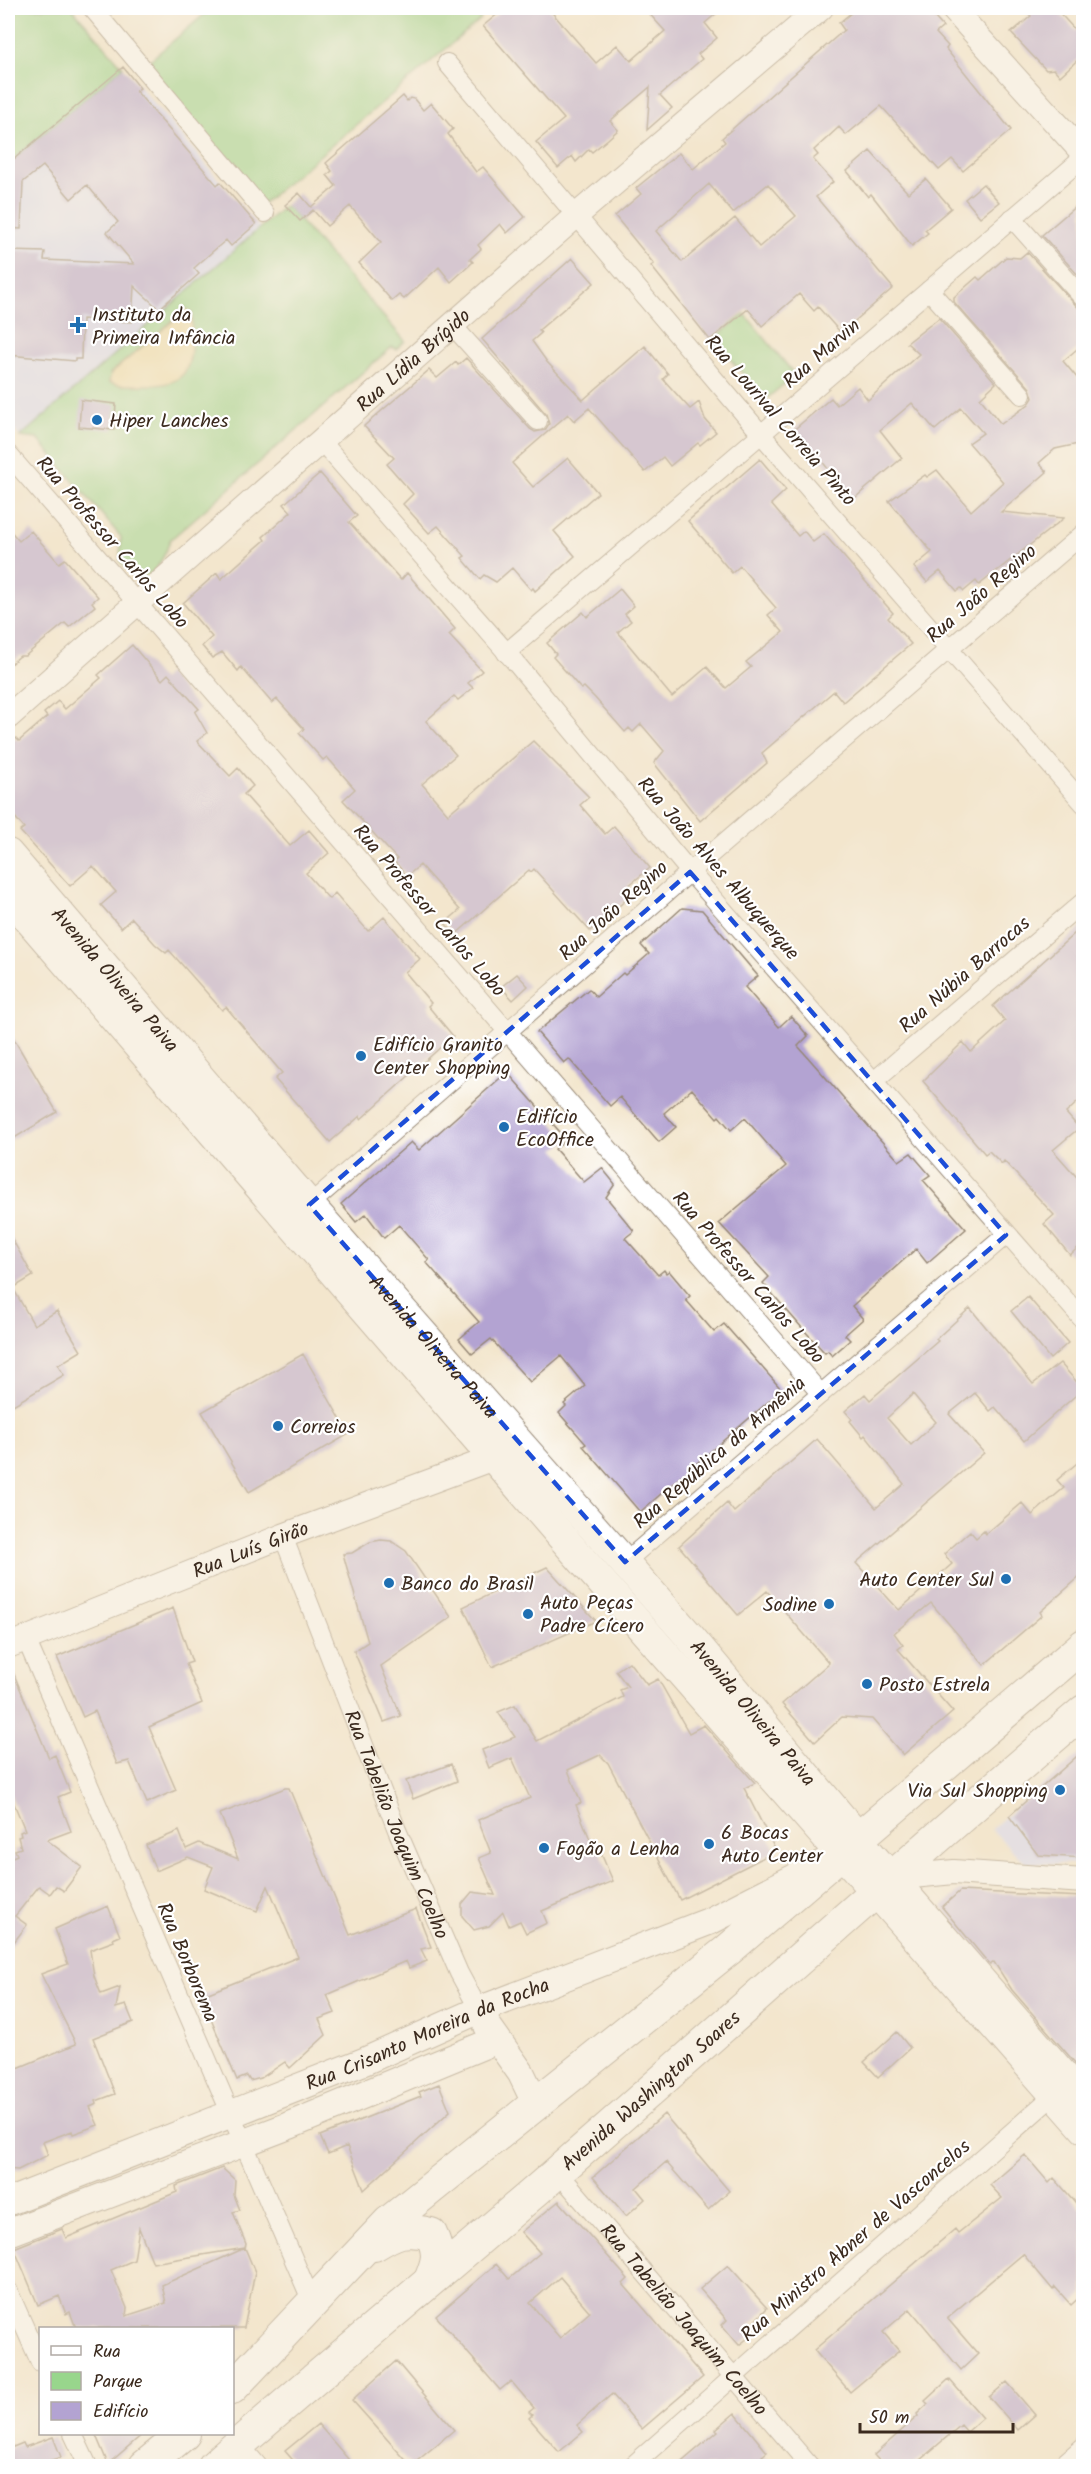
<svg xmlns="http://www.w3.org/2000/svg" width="1091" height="2474" font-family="Kalam,sans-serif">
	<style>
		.built { fill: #d4d8f9 }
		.green { fill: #98d68c; stroke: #6a8055; stroke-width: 1.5; fill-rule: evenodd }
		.sand { fill: #eeda9e; stroke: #94825e; stroke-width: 1.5 }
		.building { fill: #b3a3d2; fill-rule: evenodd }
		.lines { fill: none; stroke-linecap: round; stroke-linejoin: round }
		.minor-casing { stroke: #978876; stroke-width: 20 }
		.tertiary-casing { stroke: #978876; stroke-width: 26 }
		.secondary-casing { stroke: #978876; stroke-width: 29 }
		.primary-casing { stroke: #978876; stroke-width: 32 }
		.trunk-casing { stroke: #978876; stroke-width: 34 }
		.minor { stroke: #fff; stroke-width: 18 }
		.tertiary { stroke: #fff; stroke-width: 24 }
		.secondary { stroke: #fff; stroke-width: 27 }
		.primary { stroke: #fff; stroke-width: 30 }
		.trunk { stroke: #fff; stroke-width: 32 }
		.marked { fill: none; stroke: #1d4ed8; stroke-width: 4.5; stroke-dasharray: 12 8; stroke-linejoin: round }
		.poi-dot { fill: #1f6fb2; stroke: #fff; stroke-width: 2 }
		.labels { text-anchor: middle; stroke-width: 4.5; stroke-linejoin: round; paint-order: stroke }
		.poi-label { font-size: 20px; fill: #3b2a1e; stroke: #fff; text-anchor: start }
		.street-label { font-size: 20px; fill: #3b2a1e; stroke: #fff }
	</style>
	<rect width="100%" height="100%" fill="#fff"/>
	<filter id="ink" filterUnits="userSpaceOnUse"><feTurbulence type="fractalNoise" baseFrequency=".0167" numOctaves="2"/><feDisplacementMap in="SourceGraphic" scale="12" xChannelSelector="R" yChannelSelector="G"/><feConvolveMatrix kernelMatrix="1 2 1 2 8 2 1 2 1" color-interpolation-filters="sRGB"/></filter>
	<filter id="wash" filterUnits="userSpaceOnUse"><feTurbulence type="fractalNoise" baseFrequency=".008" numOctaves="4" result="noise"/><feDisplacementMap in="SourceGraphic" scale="24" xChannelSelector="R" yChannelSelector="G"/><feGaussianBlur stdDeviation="1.35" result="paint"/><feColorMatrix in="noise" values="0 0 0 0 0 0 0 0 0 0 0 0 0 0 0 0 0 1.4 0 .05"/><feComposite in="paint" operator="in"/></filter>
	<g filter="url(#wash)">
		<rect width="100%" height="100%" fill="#f3e6cd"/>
		<path class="built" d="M123 67 260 228 20 437 8 423V164Z
			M1083 1751V1864L1025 1863 991 1829Z"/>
		<path class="green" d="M8 8H72L123 67 8 164Z
			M212 8H471L481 19 260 206 142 67Z
			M286 205 405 341 396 349 392 347 170 540C165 556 155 578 135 579L120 561 121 537 38 439 20 437ZM187 309 192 313 188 362 111 373Z
			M745 314 795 375 765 400 713 339Z"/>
		<path class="sand" d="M187 309 192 313C190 354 199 387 146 385 135 385 119 387 109 382L111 373Z"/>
		<g id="blocks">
			<path class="building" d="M505 8H548L596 63 617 45 631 61 665 31 644 8H723L705 23 717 38 698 54 702 59 660 95 672 108 647 130 650 87 610 121 618 130 608 139 592 152 589 149 576 162 572 156 558 168 536 142 564 119 483 26Z
				M857 8H926L943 27 936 33 948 46 946 49 1011 130 963 171 952 159 939 170 881 106 846 135 839 127 814 150 818 155 813 159 833 182 816 197 893 288 841 333 818 307 814 311 799 294 762 326 748 309 710 340 651 266 654 264 615 216 641 194 636 188 679 153 693 169 725 142 722 138 844 30 839 23ZM709 184 733 213 768 184 796 216 759 247 735 218 682 262 656 231Z
				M1023 8H1055L1076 31 1083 25V55L1060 76 1054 69 1046 70 1011 33 1031 16Z
				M123 67 140 88 136 91 217 185 220 182 256 224 231 246 226 240 212 252 194 268 199 274 159 309 134 286 132 322 82 319 81 359H75V361L8 355V251L45 252 44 260 134 264 107 232 118 222 87 185 71 199 43 166 23 182 21 229 8 228V164Z
				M403 96 407 101 410 98 414 99 423 110 431 103 453 129 448 134 476 172 483 167 525 217 507 233 500 224 478 245 481 249 470 259 473 262 451 282 439 267 404 299 399 295 392 301 359 263 381 242 350 206 327 226 313 210 300 221 285 205 299 193 311 207 336 186 327 175 332 171 326 163Z
				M870 151 908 193 926 179 951 208 925 230 928 233 912 246 871 194 868 197 847 171Z
				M983 184 999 202 980 217 965 199Z
				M1083 200V268L1077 274 1042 235Z
				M1027 252 1083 313V344L1063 361 1083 385V443L1055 449 1039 463 1047 472 1001 512 1064 518 979 585 976 581 964 591 961 588 957 591 940 571 927 582 914 567 932 552 889 501 925 475 927 477 937 470 971 511 1003 482 969 443 983 433 961 408 935 430 912 403 880 430 902 458 850 502 838 488 841 485 821 460 816 464 790 433 831 398 837 405 858 387 868 400 919 354 907 343 939 318 996 383 980 398 1001 424 1029 404 1033 398 1030 388 954 302V297L977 277 980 280 1006 257 1020 258Z
				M572 258 594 283 539 330 541 333 532 341 547 362 583 400 645 346 668 374 663 379 690 409 699 402 705 419 716 432 700 445 698 443 670 466 663 457 645 472 589 408 574 421 568 414 512 463 533 487 568 458 598 493 554 531 575 556 535 591 533 588 531 590 512 568 496 582 484 575 480 579 462 558 465 556 438 526 429 533 403 504 413 494 387 464 394 458 364 426 429 370 437 378 456 362 458 365 466 358 530 429 535 432 545 430 549 424 546 414 482 339Z
				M81 400 116 404 114 430 79 427Z
				M760 459 786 490 771 504 798 536 804 531 813 542 824 534 893 613 888 618 911 644 843 702 834 691 762 753 767 763 700 821 654 763 664 751 641 724 633 732 629 728 625 732 595 698 584 687 581 689 553 657 556 654 547 643 583 612 587 617 620 589 634 606 625 614 631 621 618 632 672 697 707 667 726 688 751 667 746 662 783 632 768 615 776 608 763 593 740 566 732 573 688 521Z
				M320 473 357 516 349 522 401 580 407 573 455 629 449 635 482 671 468 683 473 688 458 700 454 696 426 721 456 755 422 784 448 814 533 741 589 797 580 805 605 834 614 826 650 868 628 886 634 893 590 931 534 869 531 872 529 870 455 935 445 923 460 910 420 865 407 876 394 861 397 859 343 800 355 789 327 757 323 760 299 733 304 729 277 699 272 703 241 667 238 671 222 652 212 658 202 646 212 637 183 603 217 573 221 579 265 540 263 537 291 512 284 504Z
				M8 528 19 541 31 531 59 563 65 559 98 597 92 602 95 606 69 627 65 623 25 656H20L8 666Z
				M132 645 162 680 168 674 199 709 195 712 207 733 197 741 230 776 238 768 253 786 244 794 290 846 309 830 329 853 306 873 329 899 335 893 368 931 384 917 420 959 405 972 431 1003 428 1006 453 1036 361 1119 360 1116 330 1142 275 1079 282 1073 226 1007 222 1010 169 950 166 953 155 944 132 918 121 928 101 905 116 892 93 866 70 886 20 831 24 828 8 809V745L16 738 19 741 47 717 44 713 58 701 65 709 101 678 98 675Z
				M682 908 702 910 758 976 745 987 779 1027 791 1016 808 1036 798 1046 899 1161 911 1153 930 1175 923 1180 966 1229 927 1263 916 1249 852 1306 863 1319 845 1335 850 1340 832 1356 828 1351 825 1353 803 1329 763 1283 769 1277 719 1223 786 1166 745 1118 731 1130 719 1116 717 1118 692 1089 664 1113 676 1127 659 1142 620 1097 610 1106 569 1059 564 1063 537 1032 589 989 596 997 623 973 625 975 649 954 641 945Z
				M1083 926V1097L1066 1113 1079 1128 1053 1150 1083 1184V1243L1070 1255 1044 1224 1054 1215 1004 1161 1002 1164 989 1151 985 1154 923 1081 963 1042 971 1052 1005 1021 993 1006Z
				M517 974 528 986 513 1000 501 987Z
				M8 1029 57 1112 8 1142Z
				M507 1072 567 1140 555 1149 584 1182 602 1168 615 1184 606 1197 634 1231 625 1238 658 1275 664 1270 666 1273 669 1271 690 1296 686 1300 714 1332 724 1324 782 1390 640 1512 583 1446 586 1444 559 1413 566 1406 564 1404 585 1386 561 1356 530 1382 491 1339 472 1354 459 1339 479 1322 426 1262 429 1260 399 1225 384 1238 366 1214 356 1222 341 1204 411 1142 419 1150Z
				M8 1232 33 1276 13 1288 34 1325 57 1311 81 1351 58 1365 64 1375 8 1408Z
				M1028 1297 1068 1343 1050 1359 1011 1311Z
				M970 1308 1033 1384 1060 1363 1083 1389 1024 1441 995 1407 990 1411 975 1393 949 1414 984 1453 856 1563 899 1610 952 1564 944 1554 970 1531 976 1538 984 1531 986 1534 1022 1503 1032 1515 1064 1488 1057 1480 1083 1458V1574L1040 1612 1042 1615 984 1665 931 1603 894 1633 903 1645 898 1649 953 1712 903 1755 872 1719 842 1717 815 1742 782 1704 829 1663 767 1591 738 1615 679 1546 727 1503 734 1512 817 1439 876 1508 904 1484 865 1435 863 1437 850 1421 852 1419 845 1411 865 1394 870 1400 938 1341 936 1339ZM913 1394 936 1422 911 1445 887 1418Z
				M303 1354 349 1434 249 1492 202 1412Z
				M381 1540 391 1541 406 1551 451 1617 381 1666 401 1716 384 1722 354 1651 368 1642 343 1554 352 1553 370 1542Z
				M547 1567 596 1621 492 1667 463 1607Z
				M173 1608 192 1662 186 1664 202 1703 149 1727 176 1790 147 1803 129 1761 117 1764 95 1711 83 1717 57 1657Z
				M8 1660 49 1758 55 1755 70 1792 58 1797 71 1831 47 1840 82 1867 64 1891 56 1886 50 1894 39 1886 15 1916 27 1925 8 1950V1859L17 1855 15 1850 21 1848 18 1837 21 1836 20 1832 25 1830 8 1789Z
				M629 1662 647 1685 658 1679 689 1733 704 1725 755 1783 744 1788 776 1851 680 1900 608 1763 600 1755 568 1770 581 1803 576 1805 592 1844 596 1842 613 1881 542 1911 547 1923 526 1933 520 1921 509 1926 503 1912 489 1926 474 1930 462 1916V1904L472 1892 495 1895 479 1858 491 1853 478 1820 530 1798 512 1758 489 1768 482 1750 515 1737 498 1712 515 1705 537 1741 623 1697 620 1690 628 1687 616 1671Z
				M1083 1751V1858L1038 1855 1009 1816Z
				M451 1764 457 1781 413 1799 406 1781Z
				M285 1788H289L350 1935 416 1909 431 1947 421 1949 427 1961 409 1968 406 1961 327 1995 335 2013 319 2019 326 2035 290 2068 285 2062 261 2078 250 2081 247 2076 237 2080 201 1996 298 1957 268 1886 257 1911 204 1889 213 1867 188 1857 156 1871 146 1845 179 1831 186 1849 199 1843 238 1859 220 1814Z
				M960 1891 1083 1897V2072L1012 1990 994 1962 990 1965 942 1907Z
				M108 1906 120 1936 113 1939 114 1941 90 1950 94 1976 101 1994 120 1987 116 2008 126 2005 133 2022 93 2038 115 2094 96 2101 97 2104 90 2107 98 2125 73 2134 72 2131 43 2142 48 2155 18 2170 8 2169V2072L76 2044 41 1974 68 1964 55 1929Z
				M897 2032 910 2048 878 2077 864 2062Z
				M439 2084 450 2111 364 2190 347 2146 328 2154 320 2136 421 2096 419 2092Z
				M664 2114 729 2191 708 2210 666 2162 636 2188 645 2199 626 2216 593 2177Z
				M1025 2155 1049 2183 1054 2178 1083 2211V2294L1071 2305 1055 2287 1053 2290 1023 2254 947 2318 978 2354 961 2370 910 2309 883 2332 899 2351 850 2392 814 2350 955 2229 958 2233 1002 2198 990 2185Z
				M222 2168 235 2180 234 2195 240 2210 233 2212 246 2244 245 2248 153 2263 139 2228 134 2260 111 2270 127 2308 126 2316 166 2303 162 2285 245 2248 255 2272 244 2328H76L70 2312 66 2314 59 2296 38 2305 14 2248 62 2229 66 2238 177 2192 176 2186Z
				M559 2201 628 2279 623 2284 703 2377 642 2429 612 2394 577 2425 583 2432 559 2452 529 2418 532 2415 529 2412 534 2408 511 2381 500 2390 436 2316 496 2264 509 2279 540 2253 521 2232ZM560 2277 590 2312 560 2338 530 2303Z
				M728 2265 767 2308 747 2329 752 2335 739 2345 722 2325 727 2320 700 2289Z
				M396 2361 454 2430 411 2466 352 2400Z
				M949 2379 983 2418 967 2432 961 2425 913 2466H884L874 2455 918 2416 917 2414 928 2404 925 2401Z
				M1007 2382 1035 2415 1018 2430 989 2397Z
				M735 2413 767 2452 762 2456 771 2466H677L718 2431 716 2429Z
				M318 2424 337 2446 354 2466H298L285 2451Z
				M95 2433H144L108 2464Z
				M53 2437 61 2457 34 2466H8V2449L23 2443 25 2447Z"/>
		</g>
	</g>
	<g filter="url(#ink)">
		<use href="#blocks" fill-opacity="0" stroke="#978876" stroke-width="1.5"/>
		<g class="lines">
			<g class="minor-casing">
				<g id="minor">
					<path d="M92 8 265 213"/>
					<path d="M447 63 761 434 1084 804"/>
					<path d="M1012 218 1084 299"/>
					<path d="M929 290 1022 395"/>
					<path d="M453 326 538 421"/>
					<path d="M322 442 515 662 690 872 1084 1321"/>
					<path d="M8 454 821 1394"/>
					<path d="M506 653 1084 157"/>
					<path d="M875 1080 1084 901"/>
					<path d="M309 1205 690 872 1084 533"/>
					<path id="s1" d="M283 1536 397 1830 459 1973 479 2010"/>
					<path d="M625 1562 1006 1235"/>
					<path d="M26 1639 312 2302"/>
					<path id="s2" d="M558 2172 810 2466"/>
					<path d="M8 2290 40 2362"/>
					<path d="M73 2434 88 2466"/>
					<path d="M239 2444 258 2466"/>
					<path d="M632 2466 1054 2095"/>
					<path d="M1061 2466 1084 2446"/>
				</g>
			</g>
			<g class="tertiary-casing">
				<g id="tertiary">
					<path d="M952 8 1084 154"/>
					<path id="s3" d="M8 717 577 215 821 8"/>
					<path id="s4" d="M8 1646 283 1536 496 1457"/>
					<path d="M892 1878 954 1872 1084 1881"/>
				</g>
			</g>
			<g class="secondary-casing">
				<g id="secondary">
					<path d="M859 1839 1084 2097"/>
					<path d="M487 2025 521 2073 535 2102"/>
					<path id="s5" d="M8 2202 365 2061 479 2010 710 1921 841 1854 1084 2130"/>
					<path d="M8 2233 288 2126 496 2040"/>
				</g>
			</g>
			<g class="primary-casing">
				<g id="primary">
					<path id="s6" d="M8 854 309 1205 690 1637 859 1839"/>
					<path d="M8 895 576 1553 841 1854"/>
				</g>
			</g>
			<g class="trunk-casing">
				<g id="trunk">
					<path d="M374 2245C397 2231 404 2228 431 2234 440 2253 438 2261 430 2280"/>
					<path d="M232 2388 389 2222 728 1950 1084 1645"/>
					<path d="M145 2466 184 2434"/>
					<path id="s7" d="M214 2466C328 2366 446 2269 561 2169 736 2017 907 1861 1084 1711"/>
				</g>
			</g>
			<use href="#minor" class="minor"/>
			<use href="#tertiary" class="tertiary"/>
			<use href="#secondary" class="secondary"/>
			<use href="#primary" class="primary"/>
			<use href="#trunk" class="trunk"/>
		</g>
	</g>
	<path d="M0 0H1091V2474H0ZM690 872 1006 1235 625 1562 309 1205Z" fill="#f3e6cd" fill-opacity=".55" fill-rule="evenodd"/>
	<path class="marked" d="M690 872 1006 1235 625 1562 309 1205Z"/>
	<g class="poi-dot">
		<path d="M75 316h6v6h6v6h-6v6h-6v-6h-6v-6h6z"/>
		<circle cx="97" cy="420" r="6"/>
		<circle cx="361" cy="1056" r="6"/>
		<circle cx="504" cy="1127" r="6"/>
		<circle cx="278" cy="1426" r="6"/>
		<circle cx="1006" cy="1579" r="6"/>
		<circle cx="389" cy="1583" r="6"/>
		<circle cx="829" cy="1604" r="6"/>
		<circle cx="528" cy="1614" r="6"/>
		<circle cx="867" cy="1684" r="6"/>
		<circle cx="1060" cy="1790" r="6"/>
		<circle cx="709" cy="1844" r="6"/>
		<circle cx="544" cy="1848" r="6"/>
	</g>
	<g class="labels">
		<g class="poi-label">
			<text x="92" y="321">Instituto da<tspan x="92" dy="23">Primeira Infância</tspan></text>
			<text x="109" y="427">Hiper Lanches</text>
			<text x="373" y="1051">Edifício Granito<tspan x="373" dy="23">Center Shopping</tspan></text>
			<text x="516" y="1123">Edifício<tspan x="516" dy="23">EcoOffice</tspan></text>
			<text x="290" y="1433">Correios</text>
			<text x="994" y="1586" text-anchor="end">Auto Center Sul</text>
			<text x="401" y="1590">Banco do Brasil</text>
			<text x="540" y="1609">Auto Peças<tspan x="540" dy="23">Padre Cícero</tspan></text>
			<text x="817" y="1611" text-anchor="end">Sodine</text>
			<text x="879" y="1691">Posto Estrela</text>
			<text x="1048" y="1797" text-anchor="end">Via Sul Shopping</text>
			<text x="721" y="1839">6 Bocas<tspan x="721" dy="23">Auto Center</tspan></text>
			<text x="556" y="1855">Fogão a Lenha</text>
		</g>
		<g class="street-label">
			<text transform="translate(821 353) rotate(-41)" y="7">Rua Marvin</text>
			<text dy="7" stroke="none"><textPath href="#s3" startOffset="540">Rua Lídia Brígido</textPath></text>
			<text transform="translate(781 420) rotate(49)" y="7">Rua Lourival Correia Pìnto</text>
			<text transform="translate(113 542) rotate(49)" y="7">Rua Professor Carlos Lobo</text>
			<text transform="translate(981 593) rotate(-41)" y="7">Rua João Regino</text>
			<text transform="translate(719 868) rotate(49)" y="7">Rua João Alves Albuquerque</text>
			<text transform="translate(430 910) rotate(49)" y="7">Rua Professor Carlos Lobo</text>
			<text transform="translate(613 910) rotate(-42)" y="7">Rua João Regino</text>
			<text transform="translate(964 974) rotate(-41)" y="7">Rua Núbia Barrocas</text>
			<text dy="7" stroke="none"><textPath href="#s6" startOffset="165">Avenida Oliveira Paiva</textPath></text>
			<text transform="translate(749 1277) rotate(49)" y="7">Rua Professor Carlos Lobo</text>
			<text dy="7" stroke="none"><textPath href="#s6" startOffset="651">Avenida Oliveira Paiva</textPath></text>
			<text transform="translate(719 1452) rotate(-41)" y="7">Rua República da Armênia</text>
			<text dy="7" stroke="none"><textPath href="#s4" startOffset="261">Rua Luís Girão</textPath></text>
			<text dy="7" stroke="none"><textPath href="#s6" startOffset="1137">Avenida Oliveira Paiva</textPath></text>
			<text dy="7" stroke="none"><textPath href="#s1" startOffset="310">Rua Tabelião Joaquim Coelho</textPath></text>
			<text transform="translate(188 1962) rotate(67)" y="7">Rua Borborema</text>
			<text dy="7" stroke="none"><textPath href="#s5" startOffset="452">Rua Crisanto Moreira da Rocha</textPath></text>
			<text dy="7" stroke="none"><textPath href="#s7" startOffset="576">Avenida Washington Soares</textPath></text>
			<text transform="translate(855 2240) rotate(-41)" y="7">Rua Ministro Abner de Vasconcelos</text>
			<text dy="7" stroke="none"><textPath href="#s2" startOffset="194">Rua Tabelião Joaquim Coelho</textPath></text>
		</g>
	</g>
	<rect width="1091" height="2474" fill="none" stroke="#fff" stroke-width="30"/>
	<rect x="39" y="2327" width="195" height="108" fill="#ffffff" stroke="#b1aaa5" stroke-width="1.5"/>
	<rect x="51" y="2346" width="30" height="9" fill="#ffffff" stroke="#b1aaa5" stroke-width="1.5"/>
	<text x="93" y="2357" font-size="18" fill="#3b2a1e">Rua</text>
	<rect x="51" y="2372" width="30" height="18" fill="#98d68c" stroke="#b1aaa5" stroke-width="1.5"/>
	<text x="93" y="2387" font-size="18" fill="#3b2a1e">Parque</text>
	<rect x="51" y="2402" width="30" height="18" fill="#b3a3d2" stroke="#b1aaa5" stroke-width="1.5"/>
	<text x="93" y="2417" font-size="18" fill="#3b2a1e">Edifício</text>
	<path d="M860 2423v9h153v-9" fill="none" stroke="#3b2a1e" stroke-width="3"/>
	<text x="869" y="2423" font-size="18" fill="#3b2a1e" stroke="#ffffff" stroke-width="4.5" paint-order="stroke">50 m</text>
</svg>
